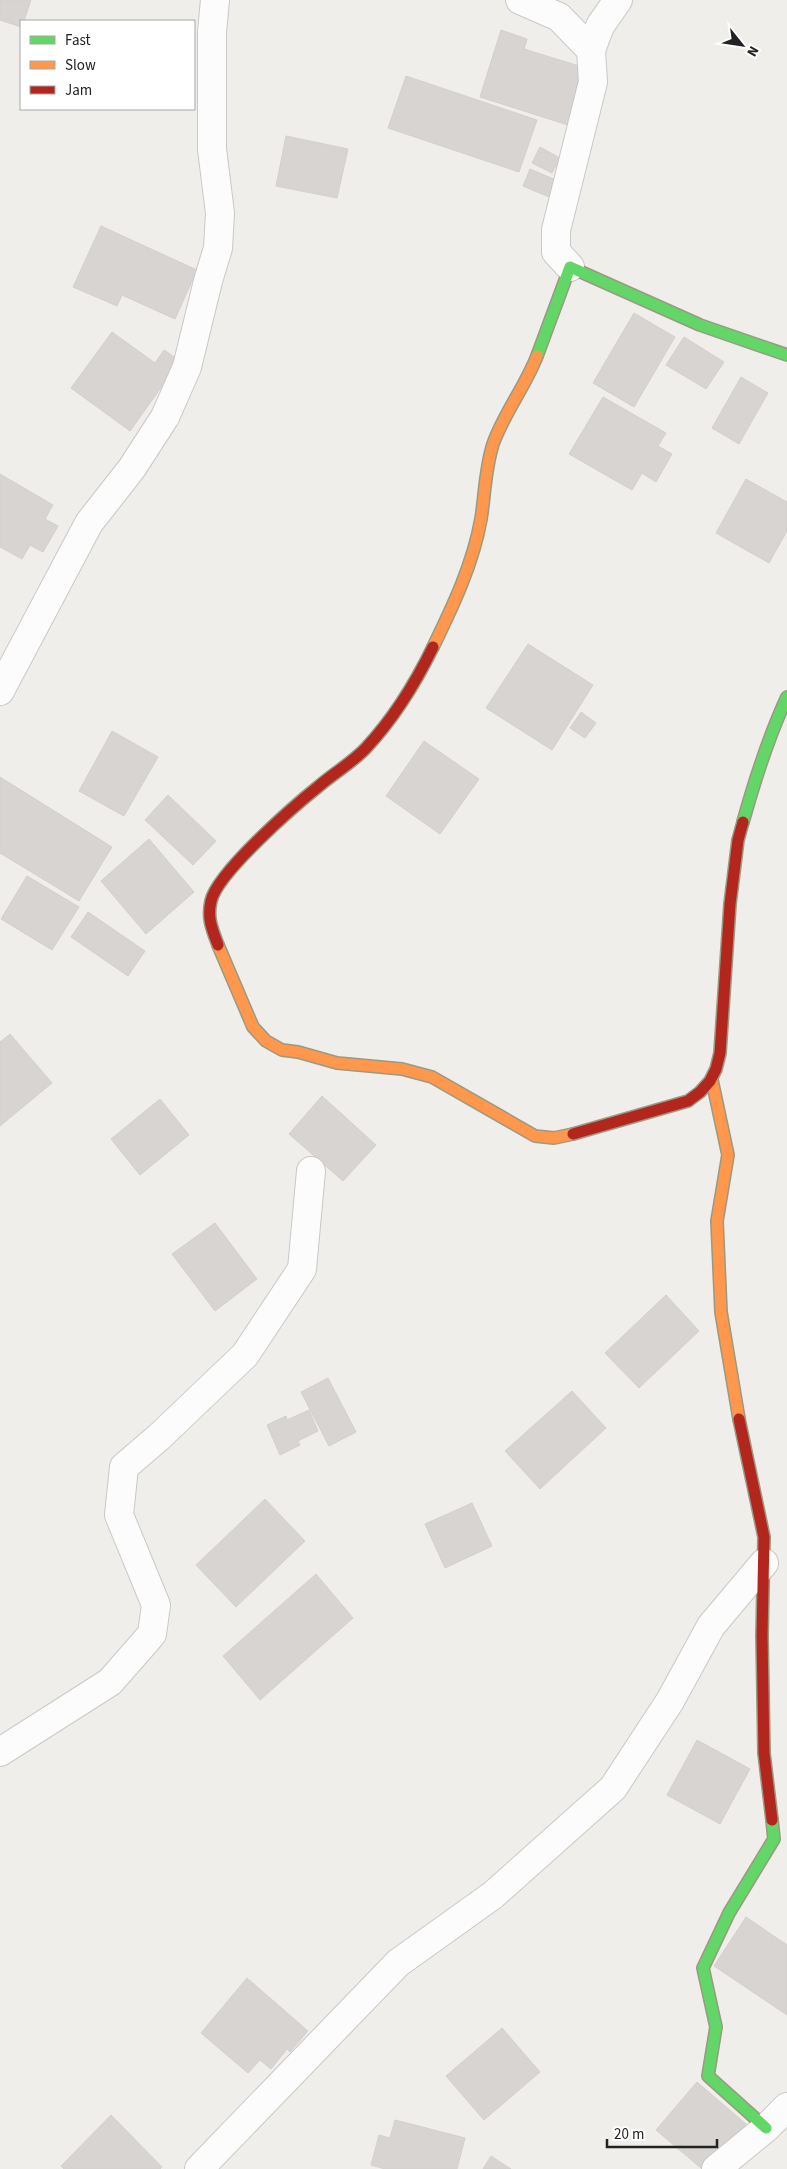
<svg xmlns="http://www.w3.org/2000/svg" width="787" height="2169" font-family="'Source Sans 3',sans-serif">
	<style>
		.building { fill: #d7d4d2; stroke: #d3d0cc }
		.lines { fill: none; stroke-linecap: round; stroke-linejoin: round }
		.street-casing { stroke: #c9c8c7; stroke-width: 30 }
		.fast-casing { stroke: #999a82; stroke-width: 14 }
		.slow-casing { stroke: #999a82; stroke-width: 14 }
		.jam-casing { stroke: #999a82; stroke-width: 14 }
		.street { stroke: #fdfcfc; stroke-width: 28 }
		.fast { stroke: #63d668; stroke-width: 11 }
		.slow { stroke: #ff974d; stroke-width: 11 }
		.jam { stroke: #b3261e; stroke-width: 11 }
	</style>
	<rect width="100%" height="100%" fill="#f0eeeb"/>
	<path class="building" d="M0 0H31L24 21H21V27L0 20Z
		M501 30 527 39 524 49 589 69 571 126 480 97Z
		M406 76 537 120 519 172 388 128Z
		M286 136 348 149 337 198 276 186Z
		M540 147 560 158 552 173 532 163Z
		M530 169 556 180 549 197 523 186Z
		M101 226 197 270 175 319 122 295 117 306 73 287Z
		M634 313 675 337 634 407 593 383Z
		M112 332 155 363 164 350 180 361 130 431 71 388Z
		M684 337 724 362 706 389 666 365Z
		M741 377 768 393 739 444 712 428Z
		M603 397 666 433 658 446 672 454 656 482 642 473 632 490 569 454Z
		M0 474 53 505 45 519 58 526 43 552 30 545 22 559 0 547Z
		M746 479 787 502V531L769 563 716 533Z
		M528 644 593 685 552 750 486 708Z
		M581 712 596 723 585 738 570 728Z
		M112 731 158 757 124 816 79 791Z
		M424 741 479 779 440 834 386 796Z
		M0 777 112 847 79 901 0 853Z
		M168 795 216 841 193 865 145 820Z
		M149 839 194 892 146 934 101 881Z
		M27 876 79 907 52 950 1 919Z
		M88 912 145 951 128 976 71 937Z
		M10 1034 52 1083 0 1126V1042Z
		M322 1096 376 1145 343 1181 289 1134Z
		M160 1099 189 1135 140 1175 111 1139Z
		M215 1223 257 1279 215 1311 172 1254Z
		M666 1295 699 1331 639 1388 605 1353Z
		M328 1378 356 1432 329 1446 301 1392Z
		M572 1391 606 1428 540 1489 505 1451Z
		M309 1410 318 1431 298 1441 300 1445 280 1455 267 1425 286 1416 287 1420Z
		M265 1499 305 1541 236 1607 196 1565Z
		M472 1503 492 1546 445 1568 425 1524Z
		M316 1574 353 1618 260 1700 223 1656Z
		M697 1740 750 1769 720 1824 667 1795Z
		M746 1917 787 1945V2015L714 1966Z
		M247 1978 308 2031 290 2052 287 2049 271 2069 260 2060 248 2073 201 2033Z
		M502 2028 540 2072 484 2120 446 2076Z
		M697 2082 746 2124 707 2169H702L656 2130Z
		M111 2115 162 2167 160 2169H64L61 2166Z
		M395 2120 465 2138 457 2169H385L371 2165 379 2135 390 2138Z
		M491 2156 511 2169H483Z"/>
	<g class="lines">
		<g class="street-casing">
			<path id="street" d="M520 0 559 17 591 50
				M570 267 556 252V230L593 82 591 50 600 26 618 0
				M0 691 89 523 132 468 165 417 187 367 208 281 218 248 220 213 212 149V32L215 0
				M0 1752 110 1682 152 1634 156 1605 119 1515 124 1467 159 1437 245 1355 302 1269 311 1171
				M199 2169 398 1963 493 1895 613 1788 670 1701 711 1626 764 1563
				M716 2169 766 2128 787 2107"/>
		</g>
		<g class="fast-casing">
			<path id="fast" d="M537 356 570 267 700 325 787 355
				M743 822C755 779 768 738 787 697
				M766 2128 708 2076 716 2027 703 1968 729 1913 774 1839 772 1820"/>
		</g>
		<g class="slow-casing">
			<path id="slow" d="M433 647C453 606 473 564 481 519 485 494 485 469 493 444 504 413 525 387 537 356
				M218 945 253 1027 266 1041 282 1050 298 1052 337 1063 402 1069 432 1077 535 1136 554 1138 573 1134
				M712 1080 728 1155 717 1221 721 1312 739 1419"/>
		</g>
		<g class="jam-casing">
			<path id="jam" d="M218 945C212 929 207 918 211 901 217 873 294 806 319 786 334 773 353 762 366 748 394 718 415 684 433 647
				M573 1134 688 1101 700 1092 710 1081 716 1069 720 1053 730 904 738 840 743 822
				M739 1419 764 1537 762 1636 764 1753 772 1820"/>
		</g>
		<use href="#street" class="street"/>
		<use href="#fast" class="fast"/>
		<use href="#slow" class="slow"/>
		<use href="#jam" class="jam"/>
	</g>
	<rect x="20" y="20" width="175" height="90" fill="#ffffff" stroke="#a7a7a7"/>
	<rect x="30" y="36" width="25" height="8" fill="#63d668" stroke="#a7a7a7"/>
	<text x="65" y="45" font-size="15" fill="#222222">Fast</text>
	<rect x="30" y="61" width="25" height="8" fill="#ff974d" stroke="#a7a7a7"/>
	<text x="65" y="70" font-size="15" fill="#222222">Slow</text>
	<rect x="30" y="86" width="25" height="8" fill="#b3261e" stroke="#a7a7a7"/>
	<text x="65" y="95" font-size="15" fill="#222222">Jam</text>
	<g transform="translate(742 45) rotate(120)" stroke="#ffffff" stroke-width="4" paint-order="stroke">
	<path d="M0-4L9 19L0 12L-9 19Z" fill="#222222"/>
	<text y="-8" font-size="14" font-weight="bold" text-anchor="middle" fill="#222222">N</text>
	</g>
	<path d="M607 2139v8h110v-8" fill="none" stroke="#222222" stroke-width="2.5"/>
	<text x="614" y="2139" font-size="15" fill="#222222" stroke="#ffffff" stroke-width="4" paint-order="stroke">20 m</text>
</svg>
